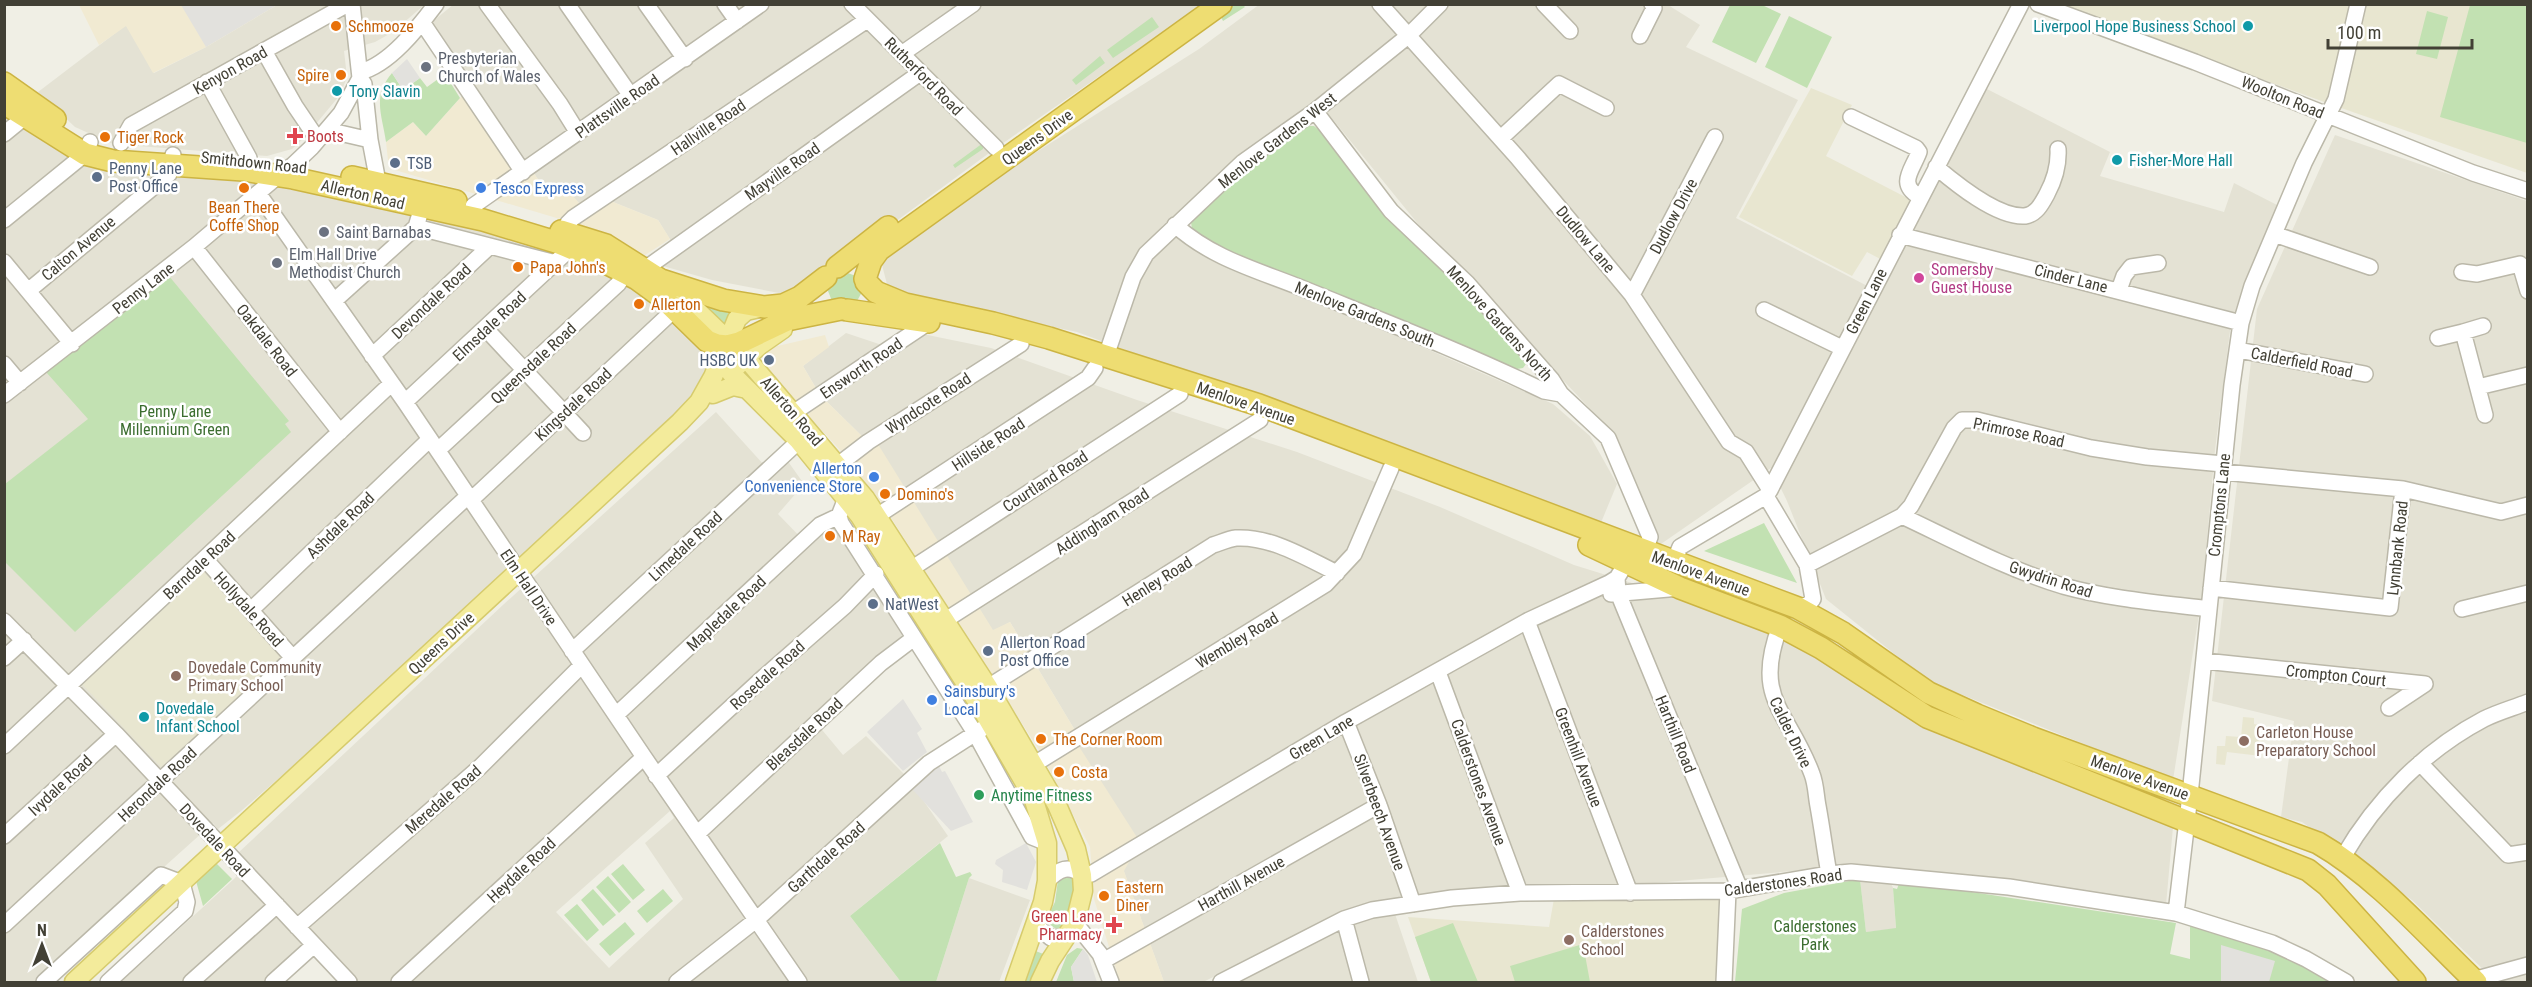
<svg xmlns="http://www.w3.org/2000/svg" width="2532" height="987" font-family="'Roboto Condensed',sans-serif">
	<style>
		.residential { fill: #e4e2d4; fill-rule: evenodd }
		.commercial { fill: #f1ead2 }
		.education { fill: #e8e6d0 }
		.green { fill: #c2e1b2 }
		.parking { fill: #e2e1dd }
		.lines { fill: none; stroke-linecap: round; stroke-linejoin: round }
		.minor-casing { stroke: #bbb8a9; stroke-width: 18 }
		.major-casing { stroke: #d6cb6d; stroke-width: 21 }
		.highway-casing { stroke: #ccb443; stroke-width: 24 }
		.minor { stroke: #fff; stroke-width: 15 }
		.major { stroke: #f3eb9b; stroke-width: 18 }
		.highway { stroke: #eedd72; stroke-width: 21 }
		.food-dot { fill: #e8710a; stroke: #fff; stroke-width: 2 }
		.culture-dot { fill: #0f9aa8; stroke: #fff; stroke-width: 2 }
		.worship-dot { fill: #6b7280; stroke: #fff; stroke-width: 2 }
		.health-dot { fill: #e0444e; stroke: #fff; stroke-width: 2 }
		.service-dot { fill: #5c6f8a; stroke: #fff; stroke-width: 2 }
		.shop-dot { fill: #3f7fe0; stroke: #fff; stroke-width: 2 }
		.hotel-dot { fill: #d1479c; stroke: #fff; stroke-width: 2 }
		.education-dot { fill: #8d6e63; stroke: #fff; stroke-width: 2 }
		.leisure-dot { fill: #2e9e5b; stroke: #fff; stroke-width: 2 }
		.labels { text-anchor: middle; stroke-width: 5; stroke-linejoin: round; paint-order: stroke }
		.food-label { font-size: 16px; fill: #c56008; stroke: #fff; text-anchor: start }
		.culture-label { font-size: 16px; fill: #0d838f; stroke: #fff; text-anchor: start }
		.worship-label { font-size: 16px; fill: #5b616d; stroke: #fff; text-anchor: start }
		.street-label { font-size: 16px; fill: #424035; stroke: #fff }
		.health-label { font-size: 16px; fill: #be3a42; stroke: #fff; text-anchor: start }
		.service-label { font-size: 16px; fill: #4e5e75; stroke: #fff; text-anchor: start }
		.shop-label { font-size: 16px; fill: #366cbe; stroke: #fff; text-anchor: start }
		.hotel-label { font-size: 16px; fill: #b23c85; stroke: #fff; text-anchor: start }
		.park-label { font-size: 16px; fill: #3b6d2f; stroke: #fff }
		.education-label { font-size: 16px; fill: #785e54; stroke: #fff; text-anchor: start }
		.leisure-label { font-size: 16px; fill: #27864d; stroke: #fff; text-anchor: start }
	</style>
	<rect width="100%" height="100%" fill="#f0efe5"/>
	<path class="residential" d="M454 4 1202 5 996 148 858 249 800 297 712 280 663 266 679 254 658 220 613 202 579 203 563 187 553 193H548L471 86 432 22Z
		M1260 4 1668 5 1700 25 1686 47 1798 100 1736 218 1877 291 1983 87 2110 152 2100 176 2224 212 2234 183 2279 206 2230 331 2215 450 2202 595 2173 780 1928 681 1826 599 1787 501 1771 468 1658 546 1610 430 1432 241 1326 111 1242 159 1162 226 1231 270 1365 322 1553 404 1590 436 1617 484 1600 525 1077 332 889 292 881 261 983 186 1199 49Z
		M277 5H424L393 32 375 42 344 51 347 77 340 95 305 137 292 149 267 156 113 144 75 127 38 92 126 25 154 73 206 47Z
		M4 103 85 154 172 164 535 236 675 309 721 371 518 571 241 811 218 829 213 823 36 982H4Z
		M2335 135 2527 201V982H2496L2412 900 2302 822 2281 817 2294 721 2212 701 2257 309Z
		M913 332 991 348 1137 400 1297 452 1440 507 1574 565 1719 610 1768 630 2009 761 2173 827 2166 905 1840 867 1353 909 1203 982H1164L1078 745 1076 732 1010 622 993 631 869 443 820 395 803 366 846 333 891 348Z
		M716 412 764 465 787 460 804 484 778 514 808 545 835 526 903 637 813 719 843 755 866 736 907 777 948 836 850 916 901 982H337L306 950 269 982H121L235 878 245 866 238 853 504 604ZM670 811 674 818 645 843 683 899 609 968 556 912Z
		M969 878 1030 900 999 982H936Z
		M1889 878 1893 888 1896 929 1866 932 1860 879Z
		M1394 911 1418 982H1236L1342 925Z"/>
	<path class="commercial" d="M79 5H277L206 47 153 73 126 26 99 45Z
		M471 86 548 193H553L565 187 579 203 613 202 658 220 670 239 645 255 590 228 395 170 388 160 386 142 413 122 426 136Z
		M825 335 829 347 803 366 820 395 869 443 876 441 993 630 1010 622 1076 732 1078 745 1140 842 1124 871 1164 982H1120L1094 899 1090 847 1039 750 881 502 841 451 761 365 762 356 773 347Z"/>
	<path class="education" d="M2057 5H2527V173L2327 103Z
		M1811 88 1852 105 1826 156 1917 203 1886 262 1867 252 1852 276 1739 217Z
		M204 572 284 657 161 767 82 684Z
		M2243 717 2254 718V724L2264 726 2261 756 2227 752 2225 765 2216 764 2217 746H2225L2226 736 2241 737Z
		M1555 893 1725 895 1716 982H1431L1408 917 1549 927Z"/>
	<path class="green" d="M1234 5H1243L1245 7 1223 21 1220 15Z
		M1730 5H1762L1781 14 1756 63 1712 42Z
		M2470 5H2527V143L2440 117Z
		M2427 11 2448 17 2437 59 2416 54Z
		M1789 16 1832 37 1807 88 1765 67Z
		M1152 17 1159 27 1113 58 1107 50Z
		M1100 56 1105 63 1076 85 1072 80Z
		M392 73 403 90 420 78 427 87 445 74 460 98 426 136 413 122 386 142C382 114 372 97 392 73Z
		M1307 126H1314L1319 130 1379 208 1458 286 1525 357 1526 364 1523 368 1517 369 1363 305 1224 251 1192 229 1191 222 1195 217C1230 185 1265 151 1307 126Z
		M983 143V149L955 168 953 165Z
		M845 272 856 276 862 292 857 301H832L828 291 830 281Z
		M169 276 289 421 285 424 291 432 75 632 5 562V484L88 419 46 372Z
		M699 303 724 310 729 314 726 324 722 325Z
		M1764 523 1797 583 1704 551Z
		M940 843 956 877 970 872 972 875 969 878 936 982H901L850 916Z
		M216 863 232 879 203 906 196 881Z
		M623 864 645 890 633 900 611 874Z
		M1065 874 1075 879 1076 898 1063 929C1056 930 1048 926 1047 918L1055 902 1058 880Z
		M608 876 631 902 619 913 596 887Z
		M1860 879 1866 932 1896 928 1893 888 1897 889 1900 881 2176 923 2170 954 2190 959V926C2240 936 2287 953 2329 982H1735L1742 909 1784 893Z
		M593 889 616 915 603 926 581 900Z
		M663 889 673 901 647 923 637 911Z
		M577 904 599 930 587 941 564 915Z
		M625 922 635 934 610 956 599 944Z
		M1453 923 1478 982H1431L1415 937Z
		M1583 944 1590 982H1515L1510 966Z
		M1077 948 1083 949 1071 967 1074 982H1056L1067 955Z
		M1033 950 1046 955 1035 982H1020Z"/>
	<path class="parking" d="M181 5H277L206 47Z
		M407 59 420 78 403 90 392 73Z
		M903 699 922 729 917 733 927 752 903 771 867 732Z
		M939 766 942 772 945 771 973 822 951 831 912 789Z
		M1026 843 1036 862 1027 890 1002 882 1003 870 995 864 996 860Z
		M2221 945 2275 961 2269 982H2221Z
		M1083 949 1088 955 1097 982H1074L1071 967Z"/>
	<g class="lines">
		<g class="minor-casing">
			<path id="minor" d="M352 4 360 78 364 84 370 140 378 182 376 191
				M487 4 560 104 578 133
				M567 4 631 96
				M646 4 685 59
				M725 4 737 21
				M852 4 996 148
				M1380 4 1517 157 1632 295 1729 442 1746 452 1770 490
				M1544 4 1570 31
				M2038 4 2195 62 2473 173 2528 191
				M422 22 523 172
				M1640 36 1654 8 1652 4
				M264 51 295 106 318 140
				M903 53 973 4
				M360 72C389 65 418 28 436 4
				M207 82 249 158
				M1315 111 1391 211 1467 283 1552 380 1561 394 1608 438 1650 537 1644 552
				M1851 117 1916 148 1919 152C1912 171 1897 184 1920 197
				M327 130 370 140
				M4 134 26 116
				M1501 138 1559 84 1606 108
				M121 143 131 125 348 4
				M1936 167C1955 183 1997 218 2025 216 2037 214 2042 203 2047 194 2055 179 2059 166 2058 149
				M258 193 405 402 644 757 799 982
				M473 206 761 4
				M4 220 85 154 90 142
				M1175 225C1214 260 1261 271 1309 291 1388 323 1468 354 1544 391L1561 394
				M416 227 556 263
				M2274 234 2370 267
				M1900 235 2241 323
				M560 241 568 223 573 218 867 20
				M194 247 340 432
				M4 262 72 344
				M645 269 920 73
				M2462 272 2477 274 2520 264 2528 291
				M2119 290 2124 276 2131 267 2158 263
				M28 291 169 174 173 155
				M1632 295 1715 137
				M334 301 416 227 419 217
				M1764 310 1842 348
				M2483 326 2463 332 2485 415
				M486 329 583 433
				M2438 338 2463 332
				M2238 350 2365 374
				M372 356 490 246
				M1106 356 1133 277 1146 254 1243 162 1315 111 1408 36 1440 4
				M4 364 20 383
				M2478 387 2528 375
				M4 395 194 247 278 176 293 165 312 147 341 113 360 78
				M405 402 571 248
				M793 413 929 322
				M438 450 618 284 626 272
				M838 465 868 442 1021 344
				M2223 472 2403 489 2501 512 2528 505
				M1766 496 1807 565 1813 599 1809 604 1798 608
				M846 498 839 516 841 523 975 733 1032 837 1047 843
				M471 500 675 309
				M877 516 1088 378 1095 368
				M1902 516C1955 541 2007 569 2063 586 2110 599 2160 603 2209 609
				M205 559 293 658
				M1674 562 1680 547 1766 496 1770 490 2021 4
				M1807 565 1902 516 1911 506 1954 428 1962 420H1977L2091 448 2147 457 2223 464
				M911 569 1180 394
				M1617 578 1618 593 1740 889
				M2211 588 2390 608 2403 489
				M1611 594 1680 588
				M2462 609 2528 593
				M251 610 430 439
				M4 621 116 734 349 982
				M944 621 1260 420
				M1527 621 1630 893
				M1780 626C1752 700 1789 711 1812 774 1816 784 1816 796 1818 806 1822 828 1825 851 1829 874
				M572 651 799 441
				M4 658 24 640
				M2204 661 2425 684 2389 708
				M1438 672 1520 893
				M988 687 1213 545C1220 543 1228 539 1236 538 1271 536 1306 558 1337 573
				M616 715 820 525 839 516
				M1346 722 1379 805 1413 904
				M4 746 391 384
				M2420 763 2508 855 2528 852
				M1033 765 1326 584 1354 554 1391 468
				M656 776 765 676 845 606 876 574
				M697 834 881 663 914 638
				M4 836 116 734
				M2343 857C2376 800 2425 750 2484 719 2498 712 2513 708 2528 702
				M1047 881C1059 869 1069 864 1082 875L1091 874 1346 722 1527 621 1609 583 1617 578 1626 563
				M2176 913 2190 795 2232 385 2241 323 2252 286 2304 163 2336 99 2358 4
				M1344 919 1361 982
				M1036 921 1040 929 1051 938 1066 937
				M1075 923 1100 954 1111 982
				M4 925 468 496
				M297 927 480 767 582 665
				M1103 961 1379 805
				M2473 980 2528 965
				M44 982 161 875 182 883 187 902 185 911 108 982
				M191 982 277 905
				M273 982 314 945
				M399 982 644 757
				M677 982 756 920 929 763 982 729
				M1221 982 1344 919 1372 910 1452 898 1520 893 1728 891 1829 874 1851 872 2009 887 2176 913 2272 943 2306 959 2346 982
				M1724 982 1728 891"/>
		</g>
		<g class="major-casing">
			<path id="major" d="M667 284 689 303 746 358 865 498 988 687 1057 805 1076 849 1082 875 1083 891 1075 923 1050 961 1040 982
				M716 352 731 373 799 441 859 515 980 706 1033 797 1047 843V881L1043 902 1015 982
				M737 366 760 345 783 329
				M713 394 733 386 747 389
				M74 982 680 422 699 402 713 377 737 319 746 311 764 307"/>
		</g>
		<g class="highway-casing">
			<path id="highway" d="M4 83 55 119
				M4 103 85 154 113 161 243 170 293 178 483 220 559 243 608 264 637 279 663 298 707 341 717 345 727 346 739 343 787 320 841 309
				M352 177 456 201
				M561 231 606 245 661 280 723 300 764 307 783 305 800 297 826 277
				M837 267 888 227
				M865 279 871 261 879 250 1221 4
				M866 282 876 292 905 304 993 323 1049 338 1259 405 1798 608 1843 633 1929 693 1977 715 2033 738 2318 843C2377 877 2427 935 2476 982
				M847 310 929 322
				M1589 545 1680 588 1780 626 1821 648 1927 717 2308 870 2327 885 2415 982"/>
		</g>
		<use href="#minor" class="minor"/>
		<use href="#major" class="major"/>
		<use href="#highway" class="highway"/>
	</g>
	<g class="food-dot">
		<circle cx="336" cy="26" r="6"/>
		<circle cx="341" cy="75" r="6"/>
		<circle cx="105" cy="137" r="6"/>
		<circle cx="244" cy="188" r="6"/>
		<circle cx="518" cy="267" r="6"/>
		<circle cx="639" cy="304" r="6"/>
		<circle cx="885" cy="494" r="6"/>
		<circle cx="830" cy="536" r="6"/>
		<circle cx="1041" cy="739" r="6"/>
		<circle cx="1059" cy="772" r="6"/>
		<circle cx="1104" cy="896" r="6"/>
	</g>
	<g class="culture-dot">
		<circle cx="2248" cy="26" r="6"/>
		<circle cx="337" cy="91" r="6"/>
		<circle cx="2117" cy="160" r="6"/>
		<circle cx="144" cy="717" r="6"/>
	</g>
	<g class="worship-dot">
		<circle cx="426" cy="67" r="6"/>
		<circle cx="324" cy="232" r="6"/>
		<circle cx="277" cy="263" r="6"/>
	</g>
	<g class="health-dot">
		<path d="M292 127h6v6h6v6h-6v6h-6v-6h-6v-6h6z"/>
		<path d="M1111 916h6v6h6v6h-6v6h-6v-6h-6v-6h6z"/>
	</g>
	<g class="service-dot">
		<circle cx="395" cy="163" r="6"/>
		<circle cx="97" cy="177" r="6"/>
		<circle cx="769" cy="360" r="6"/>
		<circle cx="873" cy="604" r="6"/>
		<circle cx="988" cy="651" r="6"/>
	</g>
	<g class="shop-dot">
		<circle cx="481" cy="188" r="6"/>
		<circle cx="874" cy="477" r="6"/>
		<circle cx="932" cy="700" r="6"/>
	</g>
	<circle class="hotel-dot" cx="1919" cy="278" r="6"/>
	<g class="education-dot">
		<circle cx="176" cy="676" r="6"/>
		<circle cx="2244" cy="741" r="6"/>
		<circle cx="1569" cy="940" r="6"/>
	</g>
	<circle class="leisure-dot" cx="979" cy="795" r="6"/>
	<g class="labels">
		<g class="food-label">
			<text x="348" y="32">Schmooze</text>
			<text x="329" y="81" text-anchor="end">Spire</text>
			<text x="117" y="143">Tiger Rock</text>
			<text x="244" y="213" text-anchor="middle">Bean There<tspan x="244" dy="18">Coffe Shop</tspan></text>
			<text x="530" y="273">Papa John's</text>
			<text x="651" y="310">Allerton</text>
			<text x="897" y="500">Domino's</text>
			<text x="842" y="542">M Ray</text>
			<text x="1053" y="745">The Corner Room</text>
			<text x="1071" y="778">Costa</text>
			<text x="1116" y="893">Eastern<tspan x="1116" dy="18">Diner</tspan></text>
		</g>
		<g class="culture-label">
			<text x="2236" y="32" text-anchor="end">Liverpool Hope Business School</text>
			<text x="349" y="97">Tony Slavin</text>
			<text x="2129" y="166">Fisher-More Hall</text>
			<text x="156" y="714">Dovedale<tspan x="156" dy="18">Infant School</tspan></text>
		</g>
		<g class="worship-label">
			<text x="438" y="64">Presbyterian<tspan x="438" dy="18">Church of Wales</tspan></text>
			<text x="336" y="238">Saint Barnabas</text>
			<text x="289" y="260">Elm Hall Drive<tspan x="289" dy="18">Methodist Church</tspan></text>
		</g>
		<g class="street-label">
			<text transform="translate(230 70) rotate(-29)" y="6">Kenyon Road</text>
			<text transform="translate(924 76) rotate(45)" y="6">Rutherford Road</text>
			<text transform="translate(2283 97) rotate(22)" y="6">Woolton Road</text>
			<text transform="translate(617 106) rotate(-35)" y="6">Plattsville Road</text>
			<text transform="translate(708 127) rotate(-34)" y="6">Hallville Road</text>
			<text transform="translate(1037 137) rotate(-36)" y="6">Queens Drive</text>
			<text transform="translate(1277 140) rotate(-38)" y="6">Menlove Gardens West</text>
			<text transform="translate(254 162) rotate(6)" y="6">Smithdown Road</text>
			<text transform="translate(782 171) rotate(-35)" y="6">Mayville Road</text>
			<text transform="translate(363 194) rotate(13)" y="6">Allerton Road</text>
			<text transform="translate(1673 216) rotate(-62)" y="6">Dudlow Drive</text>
			<text transform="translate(1586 239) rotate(50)" y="6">Dudlow Lane</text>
			<text transform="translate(78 248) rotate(-40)" y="6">Calton Avenue</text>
			<text transform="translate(2071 278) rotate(14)" y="6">Cinder Lane</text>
			<text transform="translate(143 288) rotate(-38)" y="6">Penny Lane</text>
			<text transform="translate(431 301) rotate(-43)" y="6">Devondale Road</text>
			<text transform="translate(1866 301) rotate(-63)" y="6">Green Lane</text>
			<text transform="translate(1365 314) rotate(22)" y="6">Menlove Gardens South</text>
			<text transform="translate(1500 323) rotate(48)" y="6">Menlove Gardens North</text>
			<text transform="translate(489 326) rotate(-43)" y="6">Elmsdale Road</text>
			<text transform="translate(267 340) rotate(52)" y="6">Oakdale Road</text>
			<text transform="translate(2302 362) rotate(11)" y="6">Calderfield Road</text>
			<text transform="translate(533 363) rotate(-43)" y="6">Queensdale Road</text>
			<text transform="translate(861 368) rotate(-34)" y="6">Ensworth Road</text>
			<text transform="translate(928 403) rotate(-33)" y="6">Wyndcote Road</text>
			<text transform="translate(1246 403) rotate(19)" y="6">Menlove Avenue</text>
			<text transform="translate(573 404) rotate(-43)" y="6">Kingsdale Road</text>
			<text transform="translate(792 411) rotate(49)" y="6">Allerton Road</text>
			<text transform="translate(2019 432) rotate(12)" y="6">Primrose Road</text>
			<text transform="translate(988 444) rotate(-33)" y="6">Hillside Road</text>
			<text transform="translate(1045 481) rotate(-33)" y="6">Courtland Road</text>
			<text transform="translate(2219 505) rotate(-84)" y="6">Cromptons Lane</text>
			<text transform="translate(1102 521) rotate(-33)" y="6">Addingham Road</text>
			<text transform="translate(340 525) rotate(-44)" y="6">Ashdale Road</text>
			<text transform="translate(685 546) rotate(-43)" y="6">Limedale Road</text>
			<text transform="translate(2397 548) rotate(-84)" y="6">Lynnbank Road</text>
			<text transform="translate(199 565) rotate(-43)" y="6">Barndale Road</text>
			<text transform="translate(1701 573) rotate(20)" y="6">Menlove Avenue</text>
			<text transform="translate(2051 579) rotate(18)" y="6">Gwydrin Road</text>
			<text transform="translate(1157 581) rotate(-32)" y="6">Henley Road</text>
			<text transform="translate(529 587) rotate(56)" y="6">Elm Hall Drive</text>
			<text transform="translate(249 609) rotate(48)" y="6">Hollydale Road</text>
			<text transform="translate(726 613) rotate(-43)" y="6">Mapledale Road</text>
			<text transform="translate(1237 640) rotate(-31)" y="6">Wembley Road</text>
			<text transform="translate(441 643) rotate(-43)" y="6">Queens Drive</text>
			<text transform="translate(767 675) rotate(-42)" y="6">Rosedale Road</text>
			<text transform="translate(2336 675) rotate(6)" y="6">Crompton Court</text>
			<text transform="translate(1791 732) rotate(64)" y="6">Calder Drive</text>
			<text transform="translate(804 734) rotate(-43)" y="6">Bleasdale Road</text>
			<text transform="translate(1676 734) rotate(68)" y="6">Harthill Road</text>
			<text transform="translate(1321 737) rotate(-31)" y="6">Green Lane</text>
			<text transform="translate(1579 757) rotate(69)" y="6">Greenhill Avenue</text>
			<text transform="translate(2140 777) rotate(20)" y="6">Menlove Avenue</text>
			<text transform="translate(1479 782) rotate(70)" y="6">Calderstones Avenue</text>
			<text transform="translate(157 784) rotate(-43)" y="6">Herondale Road</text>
			<text transform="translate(60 785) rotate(-43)" y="6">Ivydale Road</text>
			<text transform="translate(443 799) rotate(-41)" y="6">Meredale Road</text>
			<text transform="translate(1380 812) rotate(70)" y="6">Silverbeech Avenue</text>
			<text transform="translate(215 840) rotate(47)" y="6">Dovedale Road</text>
			<text transform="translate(826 857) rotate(-42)" y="6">Garthdale Road</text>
			<text transform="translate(521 870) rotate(-43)" y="6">Heydale Road</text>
			<text transform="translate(1783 882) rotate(-8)" y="6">Calderstones Road</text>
			<text transform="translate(1241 883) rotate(-29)" y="6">Harthill Avenue</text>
		</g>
		<g class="health-label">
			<text x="307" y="142">Boots</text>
			<text x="1102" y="922" text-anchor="end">Green Lane<tspan x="1102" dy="18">Pharmacy</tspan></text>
		</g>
		<g class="service-label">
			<text x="407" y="169">TSB</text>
			<text x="109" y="174">Penny Lane<tspan x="109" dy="18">Post Office</tspan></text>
			<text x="757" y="366" text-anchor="end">HSBC UK</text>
			<text x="885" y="610">NatWest</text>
			<text x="1000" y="648">Allerton Road<tspan x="1000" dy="18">Post Office</tspan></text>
		</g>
		<g class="shop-label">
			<text x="493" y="194">Tesco Express</text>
			<text x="862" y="474" text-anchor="end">Allerton<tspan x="862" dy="18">Convenience Store</tspan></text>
			<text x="944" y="697">Sainsbury's<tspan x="944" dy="18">Local</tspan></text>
		</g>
		<g class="hotel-label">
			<text x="1931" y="275">Somersby<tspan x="1931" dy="18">Guest House</tspan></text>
		</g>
		<g class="park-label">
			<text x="175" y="417">Penny Lane<tspan x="175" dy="18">Millennium Green</tspan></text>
			<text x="1815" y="932">Calderstones<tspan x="1815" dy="18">Park</tspan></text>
		</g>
		<g class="education-label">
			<text x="188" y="673">Dovedale Community<tspan x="188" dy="18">Primary School</tspan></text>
			<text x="2256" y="738">Carleton House<tspan x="2256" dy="18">Preparatory School</tspan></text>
			<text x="1581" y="937">Calderstones<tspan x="1581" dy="18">School</tspan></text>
		</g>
		<g class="leisure-label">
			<text x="991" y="801">Anytime Fitness</text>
		</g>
	</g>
	<rect width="2532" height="987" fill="none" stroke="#424035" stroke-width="12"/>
	<g transform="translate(42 945)" stroke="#ffffff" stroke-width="4.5" paint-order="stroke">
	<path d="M0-4.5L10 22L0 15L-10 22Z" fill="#424035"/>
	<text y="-9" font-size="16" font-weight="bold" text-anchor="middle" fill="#424035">N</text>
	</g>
	<path d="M2328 39v9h144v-9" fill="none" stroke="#424035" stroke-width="3"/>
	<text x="2337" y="39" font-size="18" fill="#424035" stroke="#ffffff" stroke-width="4.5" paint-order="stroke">100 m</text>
</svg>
